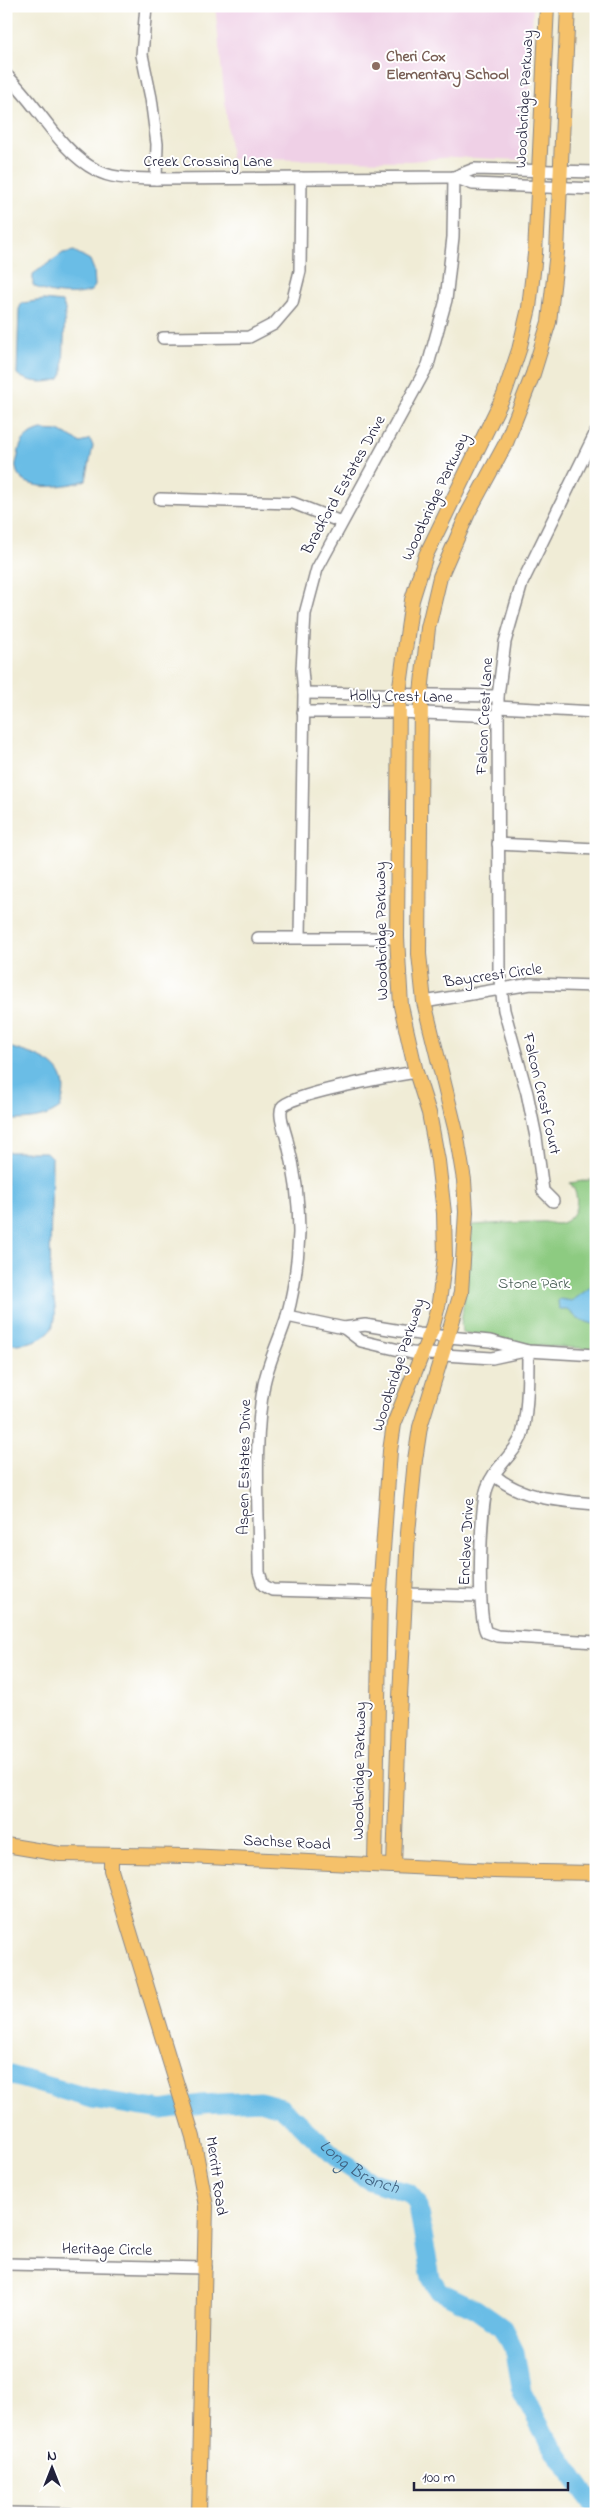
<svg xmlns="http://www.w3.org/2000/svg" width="602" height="2520" font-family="'Indie Flower',sans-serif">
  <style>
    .built { fill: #efd0e6 }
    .green { fill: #8dcb81; stroke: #58765e }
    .water { fill: #6abde6; stroke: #467090 }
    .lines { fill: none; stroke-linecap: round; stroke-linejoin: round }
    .river { stroke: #6abde6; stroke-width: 19 }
    .minor-casing { stroke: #898788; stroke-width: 14 }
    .major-casing { stroke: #898788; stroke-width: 16 }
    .minor { stroke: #fff; stroke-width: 11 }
    .major { stroke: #f5c16b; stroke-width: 14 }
    .education-dot { fill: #8d6e63; stroke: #fff; stroke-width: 2 }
    .labels { text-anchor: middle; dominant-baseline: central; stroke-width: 4; stroke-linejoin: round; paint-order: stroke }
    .education-label { font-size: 16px; font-weight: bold; fill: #785e54; stroke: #fff; text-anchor: start }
    .street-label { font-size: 16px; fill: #22223b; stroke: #fff }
    .park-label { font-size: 16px; fill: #475d54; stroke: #fff }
    .water-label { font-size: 18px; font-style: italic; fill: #3f607f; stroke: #fff }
  </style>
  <rect width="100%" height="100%" fill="#fff"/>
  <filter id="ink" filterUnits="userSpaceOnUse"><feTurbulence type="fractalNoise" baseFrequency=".02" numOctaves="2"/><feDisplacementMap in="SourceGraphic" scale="10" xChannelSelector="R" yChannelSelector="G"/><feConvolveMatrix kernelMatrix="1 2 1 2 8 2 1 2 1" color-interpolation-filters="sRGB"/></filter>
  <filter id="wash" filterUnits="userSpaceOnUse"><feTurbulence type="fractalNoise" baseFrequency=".0096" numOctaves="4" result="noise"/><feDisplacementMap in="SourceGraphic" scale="20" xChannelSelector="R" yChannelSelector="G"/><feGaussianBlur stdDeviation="1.12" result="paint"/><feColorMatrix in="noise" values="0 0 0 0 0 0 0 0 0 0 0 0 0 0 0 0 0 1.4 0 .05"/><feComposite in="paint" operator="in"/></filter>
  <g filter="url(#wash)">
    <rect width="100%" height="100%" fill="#f0ecd6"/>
    <!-- built -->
    <path class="built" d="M215 6H533L529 125 525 160 453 157 411 161 231 159Z"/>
    <!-- green -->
    <path class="green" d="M596 1179V1349L522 1345 462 1332 461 1324 472 1225C495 1224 518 1222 541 1222 546 1221 551 1224 557 1224 578 1221 582 1197 570 1183Z"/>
    <!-- water -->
    <g class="water">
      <path d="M74 251 90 260 94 270 95 286 91 291C76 297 45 295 33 285V274L63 253Z"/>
      <path d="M44 300 62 302 65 309 63 373 60 379C47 384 27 383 17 374L19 309 22 303Z"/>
      <path d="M41 430 59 431 81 443 90 439 93 446 86 480C70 486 20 495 16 468 15 465 17 460 18 456 20 440 26 435 41 430Z"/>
      <path d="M6 1046C39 1057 76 1063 60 1108 44 1120 26 1120 6 1120Z"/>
      <path d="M6 1152H46L52 1158C52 1199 49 1240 51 1280 52 1295 59 1312 53 1326 45 1342 22 1345 6 1344Z"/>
      <path d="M596 1283V1325L578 1319 567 1309H559L558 1301 560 1299 572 1301Z"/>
    </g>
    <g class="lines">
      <!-- river -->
      <path class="river" id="s1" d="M6 2074 93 2099 162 2110 201 2104 260 2101 281 2107 341 2162 370 2181 409 2193 417 2202 431 2278 439 2291 476 2309 503 2328 515 2352 522 2392 546 2437 596 2509"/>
    </g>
  </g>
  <g filter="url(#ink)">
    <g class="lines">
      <defs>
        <g id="minor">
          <path d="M146 6 142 55 151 98 157 144 156 179"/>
          <path d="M6 75C37 103 59 151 96 170 113 180 137 178 156 179L454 177 474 169 596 172"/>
          <path d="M454 177 473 184 596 189"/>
          <path d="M163 338 249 337 274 324 292 303 300 271 301 178"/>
          <path d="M160 499 293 503 341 522"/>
          <path d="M304 693 498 696"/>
          <path d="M498 707 596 712"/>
          <path d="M303 712H398L498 716"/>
          <path d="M498 844 596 849"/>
          <path d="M300 937 304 693 302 670 305 614 317 569 428 365 446 300 453 237 454 177"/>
          <path d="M258 938H397"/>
          <path d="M424 1002 531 984 596 986"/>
          <path d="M553 1201 543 1191 536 1137 527 1093 504 1010 499 973 498 696 505 642 522 583 596 432"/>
          <path d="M287 1316 344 1328 365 1325 419 1334 490 1341 528 1351 596 1355"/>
          <path d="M344 1328 361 1341 412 1353 492 1358 525 1351"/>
          <path d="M528 1351C528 1377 528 1405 523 1431 518 1453 494 1466 487 1488 480 1510 477 1613 486 1632L497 1636 596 1642"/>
          <path d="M494 1475C521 1499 561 1501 596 1504"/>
          <path d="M380 1593 272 1590 263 1585 259 1572C259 1513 253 1442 264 1384 269 1360 280 1339 287 1316 294 1290 298 1260 299 1233 299 1202 295 1170 287 1140 285 1131 278 1115 282 1107 289 1094 397 1075 416 1072"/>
          <path d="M406 1594 480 1596"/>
          <path d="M6 2264 206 2268"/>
          <path d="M6 2513 70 2514"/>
        </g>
        <g id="major">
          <path d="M6 1845 60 1854 188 1856 494 1871 596 1873"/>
          <path d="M111 1856V1870L193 2137 206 2206 199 2514"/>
          <path d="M375 1865 380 1593 390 1451 394 1424 432 1329 439 1302 445 1257 444 1213 438 1161 429 1113 416 1072 401 1006 397 938 399 693 412 600 426 555 504 395 519 350 529 308 535 254 547 6"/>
          <path d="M394 1866 399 1718 408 1533 415 1460 420 1427 461 1293 466 1212 464 1180 456 1132 424 1002 419 954 421 693 428 628 440 577 468 513 506 443 533 374 549 322 557 252 568 6"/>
        </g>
      </defs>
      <!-- minor casing -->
      <use href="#minor" class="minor-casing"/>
      <!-- major casing -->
      <use href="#major" class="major-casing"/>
      <!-- minor -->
      <use href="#minor" class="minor"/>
      <!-- major -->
      <use href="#major" class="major"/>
    </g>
  </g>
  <!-- markers -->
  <circle class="education-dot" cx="376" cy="66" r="5"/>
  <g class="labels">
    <!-- education labels -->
    <g class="education-label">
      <text x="386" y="57">Cheri Cox<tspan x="386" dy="18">Elementary School</tspan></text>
    </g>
    <!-- street labels -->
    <g class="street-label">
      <text transform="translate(525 99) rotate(-87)">Woodbridge Parkway</text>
      <text x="208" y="162">Creek Crossing Lane</text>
      <text transform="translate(344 485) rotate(-61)">Bradford Estates Drive</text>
      <text transform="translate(436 497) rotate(-65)">Woodbridge Parkway</text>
      <text transform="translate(401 697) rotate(1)">Holly Crest Lane</text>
      <text transform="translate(485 716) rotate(-87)">Falcon Crest Lane</text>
      <text transform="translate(382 931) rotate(-91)">Woodbridge Parkway</text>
      <text transform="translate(493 976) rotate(-8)">Baycrest Circle</text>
      <text transform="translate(541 1094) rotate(77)">Falcon Crest Court</text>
      <text transform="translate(399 1365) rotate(-72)">Woodbridge Parkway</text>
      <text transform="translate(245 1467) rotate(-89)">Aspen Estates Drive</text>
      <text transform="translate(467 1542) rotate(-87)">Enclave Drive</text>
      <text transform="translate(360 1771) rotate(-89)">Woodbridge Parkway</text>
      <text transform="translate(287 1843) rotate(3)">Sachse Road</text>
      <text transform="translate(216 2176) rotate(82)">Merritt Road</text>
      <text transform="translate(107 2250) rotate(1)">Heritage Circle</text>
    </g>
    <!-- park labels -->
    <g class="park-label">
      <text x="534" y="1284">Stone Park</text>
    </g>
    <!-- water labels -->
    <g class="water-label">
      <text stroke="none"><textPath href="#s1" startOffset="381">Long Branch</textPath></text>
    </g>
  </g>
  <!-- margin -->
  <rect width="602" height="2520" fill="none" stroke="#fff" stroke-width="25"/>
  <!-- north arrow -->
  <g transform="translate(52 2468)" stroke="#ffffff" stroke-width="4" paint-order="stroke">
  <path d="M0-4L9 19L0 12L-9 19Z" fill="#22223b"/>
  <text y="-8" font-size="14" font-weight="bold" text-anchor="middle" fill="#22223b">N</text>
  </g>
  <!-- scale -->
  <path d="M414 2482v8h154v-8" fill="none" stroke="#22223b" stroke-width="2.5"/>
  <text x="422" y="2482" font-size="15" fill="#22223b" stroke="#ffffff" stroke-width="4" paint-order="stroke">100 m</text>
</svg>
